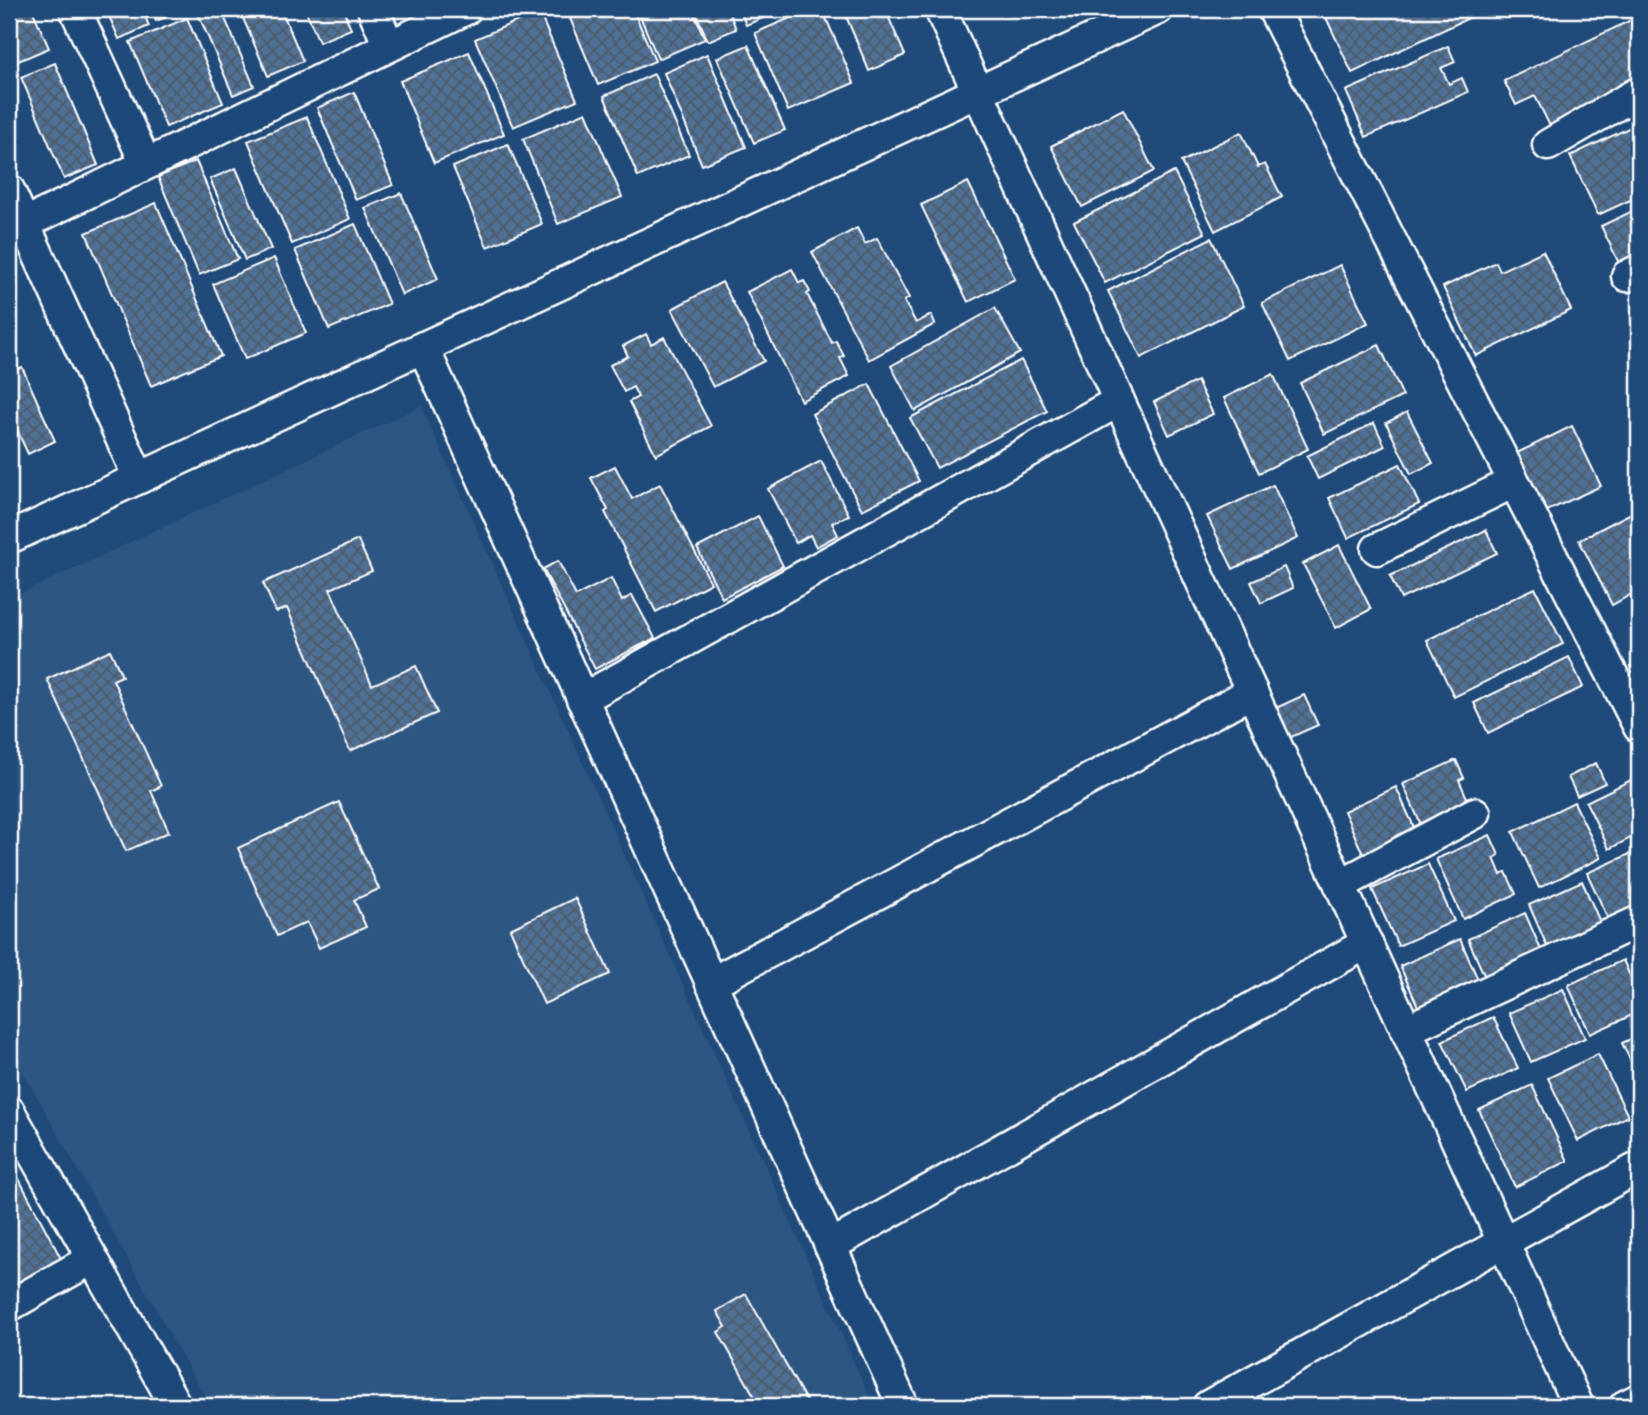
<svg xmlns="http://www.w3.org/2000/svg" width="1648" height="1415" font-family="'Balsamiq Sans',sans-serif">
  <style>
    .built { fill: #2e5683 }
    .building { fill: url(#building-cross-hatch); stroke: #fff; stroke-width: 2 }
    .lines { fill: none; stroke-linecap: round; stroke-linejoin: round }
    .minor-casing { stroke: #fff; stroke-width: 35 }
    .minor { stroke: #1f4a7a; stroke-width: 30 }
  </style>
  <defs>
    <pattern id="building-cross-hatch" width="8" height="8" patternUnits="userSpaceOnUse" patternTransform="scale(1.75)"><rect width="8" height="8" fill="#507197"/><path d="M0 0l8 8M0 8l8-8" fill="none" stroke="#4e5b6a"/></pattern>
  </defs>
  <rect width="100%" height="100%" fill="#1f4a7a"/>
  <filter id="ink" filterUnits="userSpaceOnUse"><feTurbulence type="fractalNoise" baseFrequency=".0143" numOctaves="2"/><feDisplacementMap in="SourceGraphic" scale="14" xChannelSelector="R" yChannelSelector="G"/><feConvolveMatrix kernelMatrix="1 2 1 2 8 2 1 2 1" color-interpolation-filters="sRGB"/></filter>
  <g filter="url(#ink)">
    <!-- built -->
    <path class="built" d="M421 406 874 1406H210L9 1047V599Z"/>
    <!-- building -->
    <g class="building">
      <path d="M9 9H32L49 48 9 65Z"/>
      <path d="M106 9H142L149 26 119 39Z"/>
      <path d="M151 9H178L180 12 156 21Z"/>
      <path d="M216 9H221L254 86 233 95 199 16Z"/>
      <path d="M239 9H281L303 61 268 76Z"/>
      <path d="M305 9H343L351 29 319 42Z"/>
      <path d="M566 9H633L655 61 598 85Z"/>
      <path d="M637 9H692L705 39 658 59Z"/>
      <path d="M694 9H728L736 29 708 41Z"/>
      <path d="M739 9H784L746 25Z"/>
      <path d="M811 9H822L854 83 788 111 755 33Z"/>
      <path d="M843 9H885L905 55 869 71Z"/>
      <path d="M1322 9H1472L1475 15 1352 73Z"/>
      <path d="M539 12 577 100 513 127 475 39Z"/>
      <path d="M187 18 223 103 166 127 130 42Z"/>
      <path d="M1631 20 1639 37V103L1558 142 1535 96 1516 105 1504 81Z"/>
      <path d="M748 45 785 130 754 143 717 58Z"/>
      <path d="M1448 46 1455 62 1441 68 1449 84 1462 78 1468 92 1366 137 1346 91Z"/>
      <path d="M469 52 504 134 434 163 400 81Z"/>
      <path d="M707 54 746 147 702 165 664 73Z"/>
      <path d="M55 63 98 165 64 179 21 77Z"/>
      <path d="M654 74 689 155 638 177 604 96Z"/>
      <path d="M354 92 393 185 356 200 317 108Z"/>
      <path d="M1123 109 1154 171 1082 207 1051 146Z"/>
      <path d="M586 112 622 197 558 224 523 139Z"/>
      <path d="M307 117 350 219 292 244 248 141Z"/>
      <path d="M1639 123V196L1598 215 1570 156Z"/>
      <path d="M1241 132 1258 167 1265 164 1282 197 1215 231 1181 162Z"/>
      <path d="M508 144 542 224 487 247 453 167Z"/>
      <path d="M196 161 238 259 199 275 158 177Z"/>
      <path d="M236 168 271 249 245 260 210 179Z"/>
      <path d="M1174 172 1205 233 1105 283 1074 222Z"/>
      <path d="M968 182 1015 279 968 302 921 205Z"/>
      <path d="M401 193 438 279 402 295 365 208Z"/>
      <path d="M156 203 221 356 151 386 86 233Z"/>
      <path d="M1639 208V284L1631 288 1601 226Z"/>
      <path d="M355 224 389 304 329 329 295 250Z"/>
      <path d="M857 228 865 244 877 238 909 298 904 301 916 323 931 315 935 324 869 360 812 252Z"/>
      <path d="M1211 238 1244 306 1141 358 1108 291Z"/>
      <path d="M1543 251 1571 310 1476 356 1443 287 1496 262 1500 271Z"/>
      <path d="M274 258 306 333 245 359 213 284Z"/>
      <path d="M1340 265 1368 323 1290 361 1262 303Z"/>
      <path d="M792 269 799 283 804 281 810 292 807 294 832 343 836 341 844 356 840 358 849 376 801 401 747 292Z"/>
      <path d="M722 282 764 361 713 387 672 309Z"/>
      <path d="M995 308 1020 353 915 411 891 366Z"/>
      <path d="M646 334 651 344 664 337 711 426 656 455 629 402 638 397 633 387 624 392 610 365 628 356 623 346Z"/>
      <path d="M1379 345 1403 396 1324 434 1300 383Z"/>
      <path d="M1021 360 1047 411 937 468 910 418Z"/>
      <path d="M22 367 55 441 28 454 9 413V373Z"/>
      <path d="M1273 374 1308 449 1259 473 1224 398Z"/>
      <path d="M1197 381 1213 414 1169 435 1154 402Z"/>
      <path d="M869 384 919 481 862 510 812 414Z"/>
      <path d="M1407 412 1433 463 1411 474 1386 423Z"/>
      <path d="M1374 423 1385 446 1318 479 1307 456Z"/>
      <path d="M1572 426 1601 486 1545 512 1517 453Z"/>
      <path d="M821 461 849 515 832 523 838 535 816 547 810 535 796 543 768 489Z"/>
      <path d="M1400 464 1419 504 1348 538 1329 498Z"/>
      <path d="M615 466 632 499 660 484 711 583 656 612 605 512 608 510 591 478Z"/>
      <path d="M1273 485 1298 538 1233 569 1207 516Z"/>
      <path d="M1639 509V590L1612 605 1579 540Z"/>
      <path d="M758 516 783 566 722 598 697 548Z"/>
      <path d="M1486 530 1497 553 1401 599 1390 576Z"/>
      <path d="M358 540 372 571 330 589 372 685 416 666 437 713 350 751 287 608 276 612 263 583Z"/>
      <path d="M1339 545 1371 609 1336 628 1303 564Z"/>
      <path d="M558 561 576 596 611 578 622 601 632 595 655 638 595 669 543 569Z"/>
      <path d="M1284 567 1293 588 1261 603 1251 582Z"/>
      <path d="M1535 588 1563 644 1454 697 1427 640Z"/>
      <path d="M110 650 122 676 113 680 161 786 151 791 169 832 126 851 47 679Z"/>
      <path d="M1569 657 1583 687 1488 733 1474 703Z"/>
      <path d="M1639 661V685L1630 666Z"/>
      <path d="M1304 695 1318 725 1289 738 1276 708Z"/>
      <path d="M1456 760 1464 778 1459 780 1467 798 1471 796 1481 819 1429 843 1403 784Z"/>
      <path d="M1596 763 1605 783 1577 796 1568 777Z"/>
      <path d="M1633 779 1639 793V834L1609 849 1586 802Z"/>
      <path d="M1396 787 1422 845 1369 868 1344 811Z"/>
      <path d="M339 802 379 889 354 900 366 927 319 948 307 922 277 936 238 848Z"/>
      <path d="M1574 802 1601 858 1539 888 1513 832Z"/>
      <path d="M1490 835 1499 855 1494 858 1501 875 1506 872 1516 894 1463 919 1436 859Z"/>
      <path d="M1632 853 1639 869V910L1610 923 1587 873Z"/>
      <path d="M1428 864 1454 921 1398 946 1372 889Z"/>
      <path d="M1582 881 1603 929 1550 953 1529 905Z"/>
      <path d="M575 898 610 974 544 1004 510 929Z"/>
      <path d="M1525 913 1545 959 1488 984 1468 939Z"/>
      <path d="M1460 939 1484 993 1424 1020 1400 966Z"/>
      <path d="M1623 960 1639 996V1012L1590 1034 1568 985Z"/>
      <path d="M1563 989 1585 1038 1531 1062 1509 1013Z"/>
      <path d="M1493 1017 1518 1068 1467 1092 1442 1041Z"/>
      <path d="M1639 1035V1078L1622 1043Z"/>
      <path d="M1598 1054 1628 1116 1578 1141 1548 1078Z"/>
      <path d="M1532 1085 1568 1161 1515 1187 1479 1110Z"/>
      <path d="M9 1160 64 1264 9 1294Z"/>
      <path d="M746 1294 809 1406H760L718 1332 726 1327 717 1311Z"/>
    </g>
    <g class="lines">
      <defs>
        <g id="minor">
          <path d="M75 9 146 164"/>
          <path d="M373 9 389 46"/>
          <path d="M940 9 1578 1406"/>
          <path d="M1273 9 1639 727"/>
          <path d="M1548 145 1639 92"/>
          <path d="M9 190 139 478"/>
          <path d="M9 231 466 9"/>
          <path d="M1627 276 1639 270"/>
          <path d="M423 347 903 1406"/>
          <path d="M9 538 1158 9"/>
          <path d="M1377 549 1514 482"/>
          <path d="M582 699 1119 401"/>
          <path d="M1340 885 1475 813"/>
          <path d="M711 983 1252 692"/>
          <path d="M1406 1030 1639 921"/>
          <path d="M9 1111 176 1406"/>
          <path d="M830 1246 1367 943"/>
          <path d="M9 1306 92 1259"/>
          <path d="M1208 1406 1639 1167"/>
          <path d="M1625 1406 1639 1399"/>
        </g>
      </defs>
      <!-- minor casing -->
      <use href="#minor" class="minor-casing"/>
      <!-- minor -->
      <use href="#minor" class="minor"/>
    </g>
  </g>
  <!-- margin -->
  <rect width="1648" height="1415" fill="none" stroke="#1f4a7a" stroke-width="35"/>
  <rect x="18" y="18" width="1613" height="1380" fill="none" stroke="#fff" stroke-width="2.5" filter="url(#ink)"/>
</svg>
